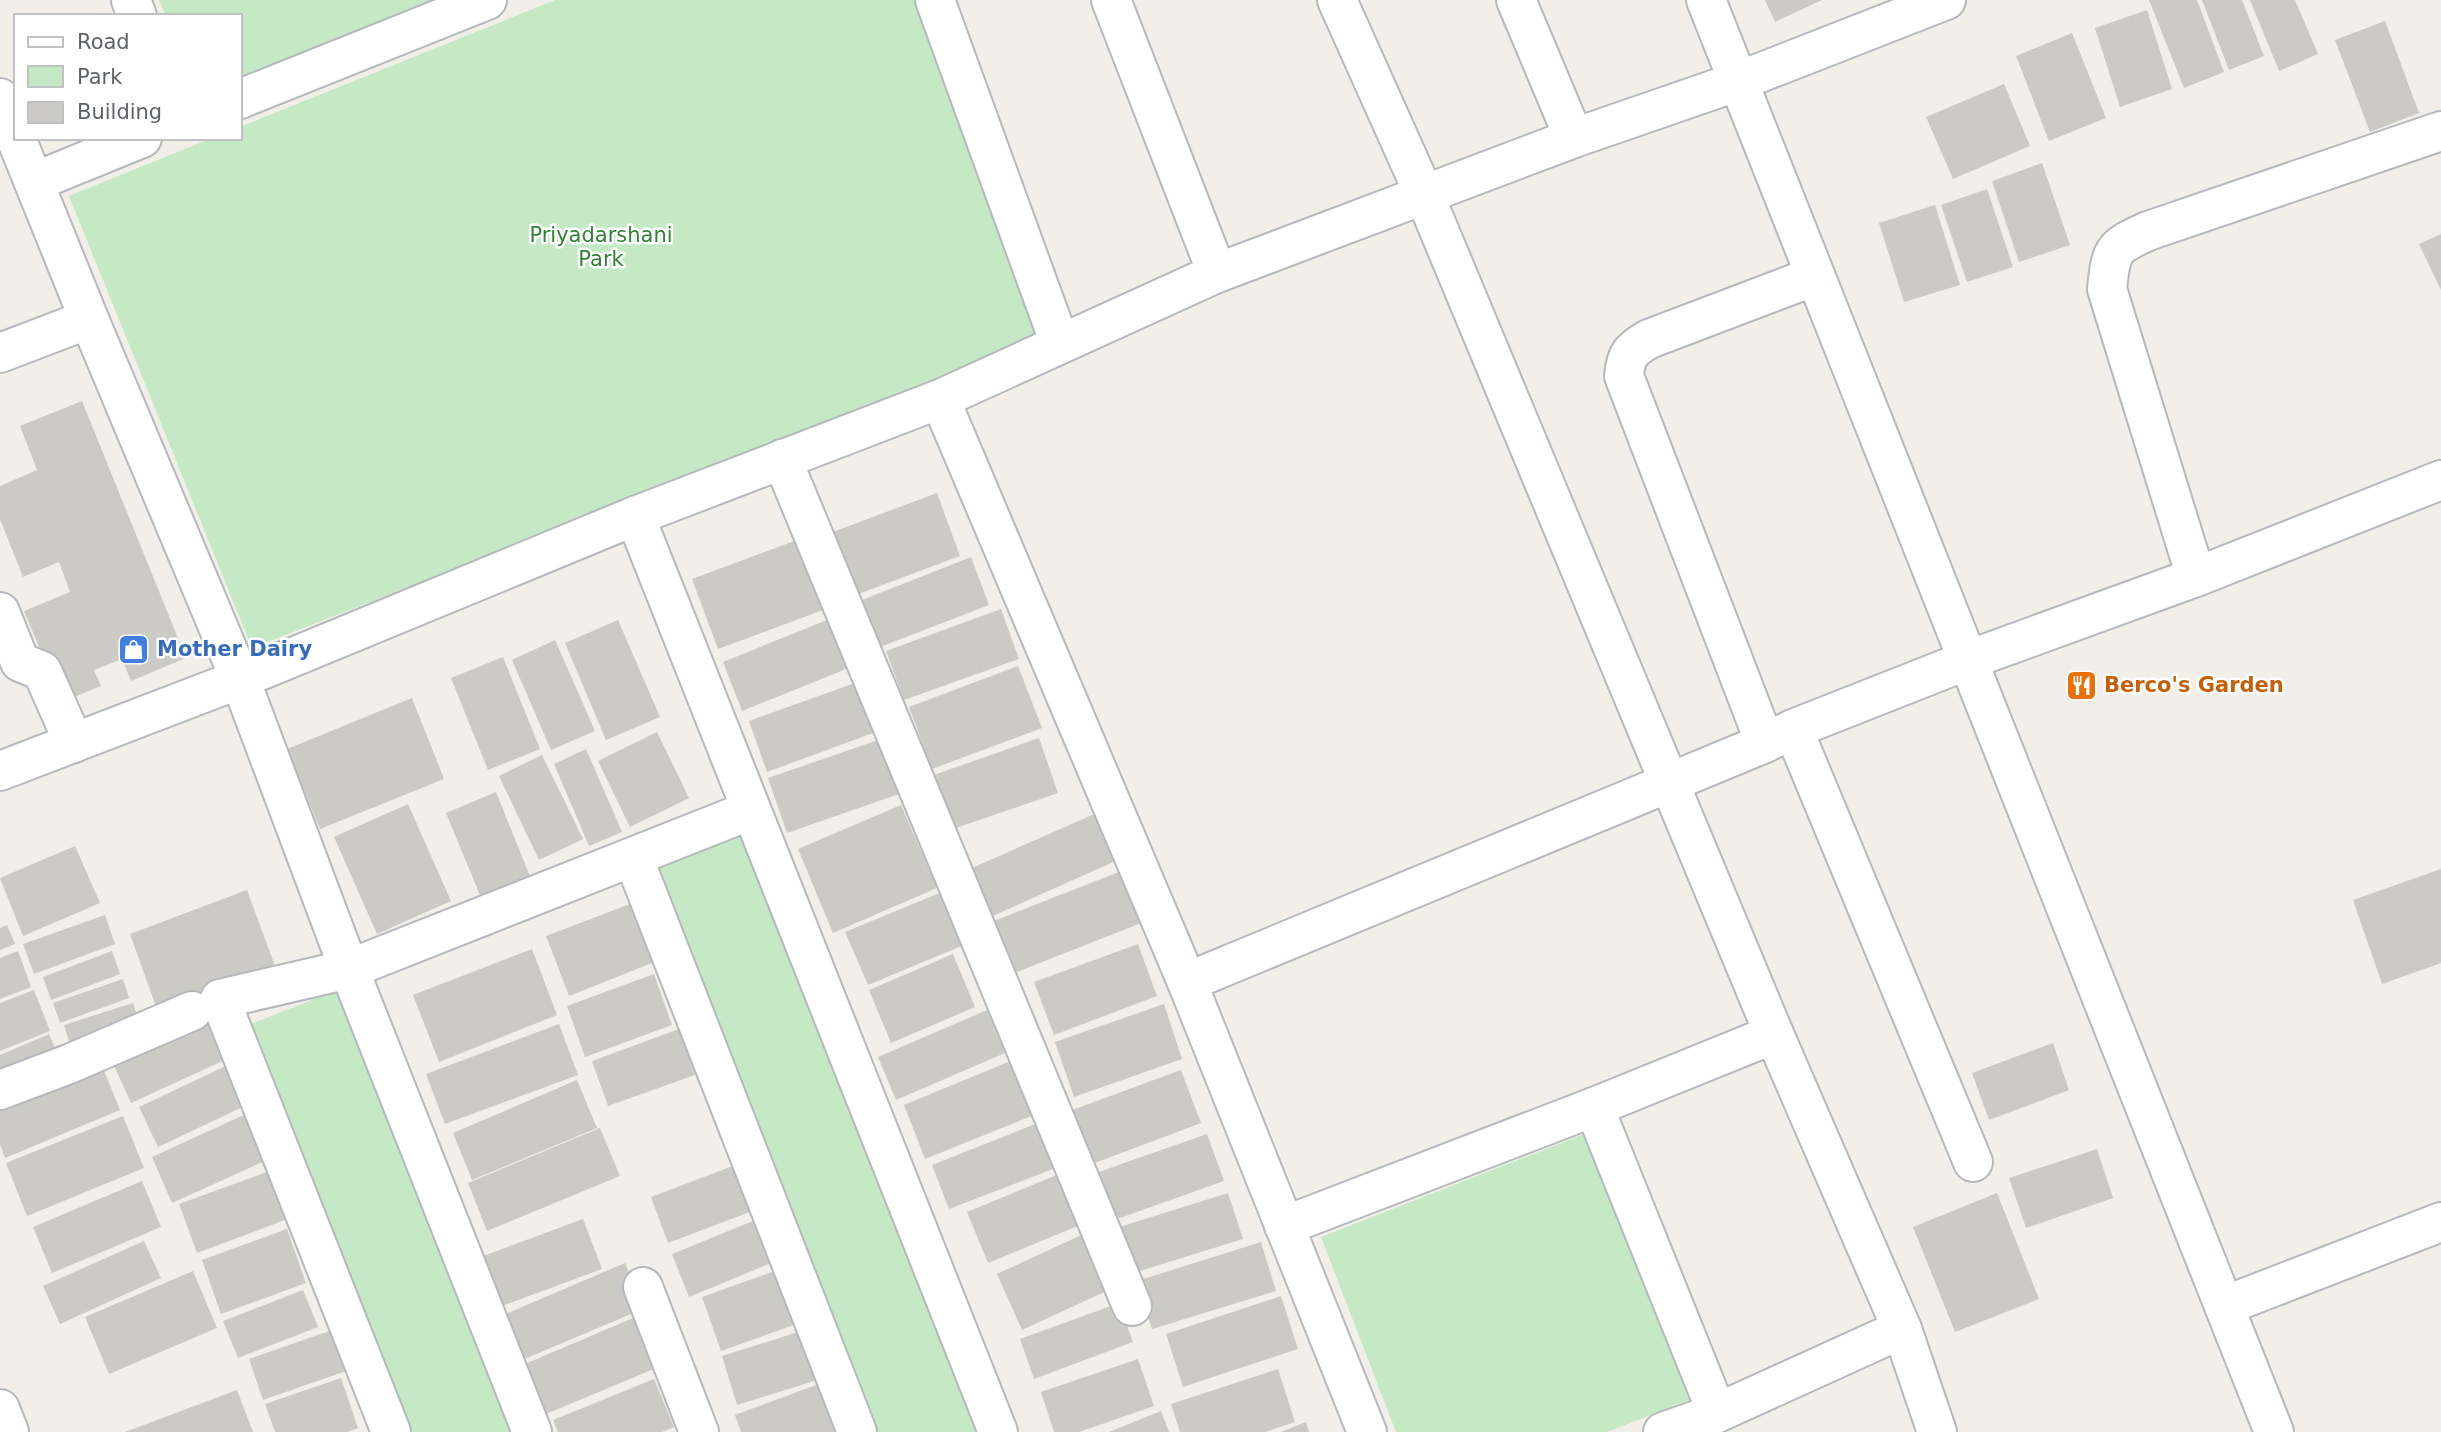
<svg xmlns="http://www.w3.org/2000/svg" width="2441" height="1432" font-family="'DejaVu Sans',sans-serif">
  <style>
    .green { fill: #c5e8c5 }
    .building { fill: #cccac5 }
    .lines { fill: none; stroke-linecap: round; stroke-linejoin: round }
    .minor-casing { stroke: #b5b8bc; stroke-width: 42 }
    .minor { stroke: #fff; stroke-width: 38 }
    .labels { text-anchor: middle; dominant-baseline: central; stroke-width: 5; stroke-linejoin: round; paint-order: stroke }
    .park-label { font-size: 21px; fill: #348238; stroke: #fff }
    .shop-label { font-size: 21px; font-weight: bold; fill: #366cbe; stroke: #fff; text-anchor: start }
    .food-label { font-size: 21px; font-weight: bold; fill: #c56008; stroke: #fff; text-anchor: start }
  </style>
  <rect width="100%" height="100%" fill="#f1efe8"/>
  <!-- green -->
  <g class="green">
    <path d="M159 0H432L435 10 240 88V16H166Z"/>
    <path d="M555 0H925L1040 337 663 488 252 648 69 196 212 138H240V127Z"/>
    <path d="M743 828 980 1432H874L651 865Z"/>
    <path d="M337 990 513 1432H408L246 1026Z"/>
    <path d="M1587 1133 1689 1400 1607 1432H1396L1321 1237Z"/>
  </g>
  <!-- building -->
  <g class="building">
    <path d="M1765 0H1822L1775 22Z"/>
    <path d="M2149 0H2197L2224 72 2184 88Z"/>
    <path d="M2202 0H2242L2264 56 2229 70Z"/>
    <path d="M2250 0H2295L2318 54 2279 71Z"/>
    <path d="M2147 10 2172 89 2120 107 2095 28Z"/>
    <path d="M2385 21 2419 113 2370 132 2335 40Z"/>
    <path d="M2072 33 2106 118 2049 141 2016 56Z"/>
    <path d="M2004 84 2030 146 1953 179 1926 117Z"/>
    <path d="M2042 163 2070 245 2019 262 1992 181Z"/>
    <path d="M1987 189 2013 267 1967 282 1941 205Z"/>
    <path d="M1935 205 1960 285 1904 302 1879 223Z"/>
    <path d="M2441 234V290L2419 244Z"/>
    <path d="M82 401 186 658 131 681 122 659 94 670 101 686 62 702 24 611 70 592 59 562 23 577 0 519V486L37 470 20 426Z"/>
    <path d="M937 493 960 556 853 596 830 533Z"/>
    <path d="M797 540 823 610 718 649 692 579Z"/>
    <path d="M971 557 989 605 880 647 862 600Z"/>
    <path d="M1001 609 1019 659 904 700 886 651Z"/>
    <path d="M832 618 851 667 742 711 723 662Z"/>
    <path d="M618 620 660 717 606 740 565 643Z"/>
    <path d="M555 640 595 731 551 750 512 660Z"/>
    <path d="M503 657 540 749 488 770 451 678Z"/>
    <path d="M1018 666 1042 728 932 769 909 707Z"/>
    <path d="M855 683 873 733 767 772 749 721Z"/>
    <path d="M412 698 444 779 320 829 287 749Z"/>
    <path d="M657 732 689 798 630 827 598 761Z"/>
    <path d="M1039 738 1058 793 950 830 931 776Z"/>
    <path d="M881 739 899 794 787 833 768 778Z"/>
    <path d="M586 749 622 832 589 846 554 764Z"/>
    <path d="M542 755 583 839 539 860 499 776Z"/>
    <path d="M496 792 531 879 482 900 446 813Z"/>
    <path d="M408 804 451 901 377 934 334 837Z"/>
    <path d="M901 805 937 888 833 933 798 849Z"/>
    <path d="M1099 812 1120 859 986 919 965 871Z"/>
    <path d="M75 846 100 903 23 936 0 878Z"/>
    <path d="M1129 868 1149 920 1014 973 994 921Z"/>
    <path d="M2441 869V963L2382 984 2353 900Z"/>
    <path d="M247 890 278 974 160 1018 130 934Z"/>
    <path d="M942 892 964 945 868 985 845 932Z"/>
    <path d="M630 904 652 963 569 996 546 936Z"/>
    <path d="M105 915 115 944 34 974 23 944Z"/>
    <path d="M7 925 15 944 0 950V928Z"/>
    <path d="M1138 944 1157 996 1054 1035 1034 982Z"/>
    <path d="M532 949 557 1015 439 1062 413 995Z"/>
    <path d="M18 951 31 987 0 999V958Z"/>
    <path d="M112 951 120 974 51 1000 43 977Z"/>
    <path d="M953 954 975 1007 891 1043 869 990Z"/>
    <path d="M654 974 672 1025 585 1057 567 1006Z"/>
    <path d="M123 979 129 998 60 1023 53 1003Z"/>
    <path d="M34 990 50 1031 0 1051V1003Z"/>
    <path d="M133 1003 142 1030 72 1051 64 1025Z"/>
    <path d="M1164 1004 1182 1059 1074 1097 1055 1042Z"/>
    <path d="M203 1007 227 1059 131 1103 108 1052Z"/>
    <path d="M987 1010 1005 1053 896 1100 878 1057Z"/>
    <path d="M559 1024 578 1075 445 1124 426 1074Z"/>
    <path d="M679 1029 695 1075 608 1106 592 1061Z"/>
    <path d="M49 1034 61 1062 0 1088V1055Z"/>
    <path d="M2053 1043 2069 1090 1989 1120 1972 1073Z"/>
    <path d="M99 1058 120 1110 5 1158 0 1144V1100Z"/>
    <path d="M1013 1060 1034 1115 925 1159 904 1105Z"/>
    <path d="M230 1064 249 1104 158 1147 139 1107Z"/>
    <path d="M1181 1070 1201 1123 1084 1167 1064 1113Z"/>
    <path d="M577 1080 597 1128 472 1180 453 1133Z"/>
    <path d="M246 1114 267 1160 172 1203 152 1157Z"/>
    <path d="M123 1116 144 1168 27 1216 6 1163Z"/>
    <path d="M1043 1121 1061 1166 949 1209 932 1165Z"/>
    <path d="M600 1128 620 1176 487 1231 468 1183Z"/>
    <path d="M1207 1134 1224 1181 1106 1223 1090 1175Z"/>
    <path d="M2097 1149 2113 1198 2026 1228 2009 1178Z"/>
    <path d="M738 1164 755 1210 668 1243 651 1197Z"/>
    <path d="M267 1172 285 1220 197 1253 179 1204Z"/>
    <path d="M1064 1172 1085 1223 988 1263 967 1212Z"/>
    <path d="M142 1181 161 1227 52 1273 33 1227Z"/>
    <path d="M1228 1193 1243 1239 1127 1275 1113 1229Z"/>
    <path d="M1997 1193 2039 1299 1955 1332 1913 1227Z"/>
    <path d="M765 1216 781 1259 689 1297 672 1254Z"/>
    <path d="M583 1219 602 1269 494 1309 475 1259Z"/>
    <path d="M287 1229 306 1283 221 1314 202 1260Z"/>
    <path d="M1090 1231 1115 1287 1022 1330 997 1274Z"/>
    <path d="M144 1241 161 1278 60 1324 43 1286Z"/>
    <path d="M1261 1242 1276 1291 1152 1329 1137 1281Z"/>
    <path d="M625 1263 643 1309 515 1363 496 1318Z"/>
    <path d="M786 1267 805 1321 721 1351 702 1297Z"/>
    <path d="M193 1271 217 1328 109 1374 85 1317Z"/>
    <path d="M303 1290 318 1327 238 1358 223 1321Z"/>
    <path d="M1281 1296 1298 1349 1183 1387 1166 1334Z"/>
    <path d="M1119 1303 1133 1342 1034 1379 1020 1339Z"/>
    <path d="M640 1315 661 1366 546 1414 525 1364Z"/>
    <path d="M811 1328 827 1377 737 1405 722 1356Z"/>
    <path d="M335 1329 349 1370 263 1400 249 1359Z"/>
    <path d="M1138 1359 1154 1406 1079 1432H1054L1041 1392Z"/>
    <path d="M1278 1369 1295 1422 1265 1432H1180L1171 1404Z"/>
    <path d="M341 1378 358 1428 347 1432H275L265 1404Z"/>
    <path d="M654 1379 674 1427 662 1432H558L553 1420Z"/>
    <path d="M827 1381 844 1429 835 1432H741L735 1415Z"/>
    <path d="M237 1390 253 1432H125Z"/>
    <path d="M1161 1411 1169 1432H1109Z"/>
    <path d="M1306 1422 1309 1432H1281Z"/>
  </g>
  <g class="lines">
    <defs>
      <g id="minor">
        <path d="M131 0 137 16"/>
        <path d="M935 0 1060 344"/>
        <path d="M1111 0 1217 273"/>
        <path d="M1337 0 1424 194 1774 1034 1902 1329 1937 1432"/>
        <path d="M1516 0 1574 138"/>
        <path d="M1706 0 2274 1432"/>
        <path d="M0 98 16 137"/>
        <path d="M240 99 487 0"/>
        <path d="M16 138 89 319 240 679 349 969 532 1432"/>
        <path d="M34 182 142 138"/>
        <path d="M0 353 89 319"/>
        <path d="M940 399 1187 982 1367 1432"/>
        <path d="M782 459 1132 1306"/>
        <path d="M635 516 998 1432"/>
        <path d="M2196 577 2107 289C2111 250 2112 247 2148 231L2441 131"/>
        <path d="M0 612 20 662 42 671 74 743"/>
        <path d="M1793 729 1973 1162"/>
        <path d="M1765 743 1624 376C1626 355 1630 350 1649 339L1815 276"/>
        <path d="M0 771 240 679 635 516 940 399 1217 273 1574 138 1739 81 1946 0"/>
        <path d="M633 857 857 1432"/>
        <path d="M1187 982 1765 743 1793 729 1968 660 2196 577 2441 480"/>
        <path d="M0 1090 69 1064 192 1011"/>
        <path d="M1594 1107 1717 1413"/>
        <path d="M1284 1226 1594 1107 1774 1034"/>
        <path d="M643 1287 699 1432"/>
        <path d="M2224 1306 2441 1222"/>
        <path d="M0 1409 9 1432"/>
        <path d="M391 1432 220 999 349 969 751 810"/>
        <path d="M1663 1432 1717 1413 1902 1329"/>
      </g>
    </defs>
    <!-- minor casing -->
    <use href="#minor" class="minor-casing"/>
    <!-- minor -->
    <use href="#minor" class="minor"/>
  </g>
  <!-- icons -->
  <defs>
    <symbol id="shop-square" viewBox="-11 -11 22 22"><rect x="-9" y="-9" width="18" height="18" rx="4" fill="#3f7fe0" stroke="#fff"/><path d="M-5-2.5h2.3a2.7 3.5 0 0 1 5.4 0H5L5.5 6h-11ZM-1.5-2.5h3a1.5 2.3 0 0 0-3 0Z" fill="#fff"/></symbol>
    <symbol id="restaurant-square" viewBox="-11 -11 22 22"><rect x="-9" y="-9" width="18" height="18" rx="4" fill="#e8710a" stroke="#fff"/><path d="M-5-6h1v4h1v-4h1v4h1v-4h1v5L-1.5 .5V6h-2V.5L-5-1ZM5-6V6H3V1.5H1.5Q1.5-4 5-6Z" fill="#fff"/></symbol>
  </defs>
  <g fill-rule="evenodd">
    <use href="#shop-square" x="116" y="632" width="35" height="35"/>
    <use href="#restaurant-square" x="2064" y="668" width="35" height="35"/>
  </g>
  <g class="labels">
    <!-- park labels -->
    <g class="park-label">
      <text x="601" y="235">Priyadarshani<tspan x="601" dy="24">Park</tspan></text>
    </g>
    <!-- shop labels -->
    <g class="shop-label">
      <text x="157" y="649">Mother Dairy</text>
    </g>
    <!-- food labels -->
    <g class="food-label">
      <text x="2104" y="685">Berco's Garden</text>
    </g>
  </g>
  <!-- legend -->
  <rect x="14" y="14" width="228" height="126" fill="#ffffff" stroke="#bfc1c3" stroke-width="2"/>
  <rect x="28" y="37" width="35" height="10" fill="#ffffff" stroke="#bfc1c3" stroke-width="2"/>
  <text x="77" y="49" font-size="21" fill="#5f6368">Road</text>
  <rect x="28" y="66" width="35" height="21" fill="#c5e8c5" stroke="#bfc1c3" stroke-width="2"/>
  <text x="77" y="84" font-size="21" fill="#5f6368">Park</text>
  <rect x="28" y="102" width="35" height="21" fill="#cccac5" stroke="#bfc1c3" stroke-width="2"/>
  <text x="77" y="119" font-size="21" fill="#5f6368">Building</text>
</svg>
